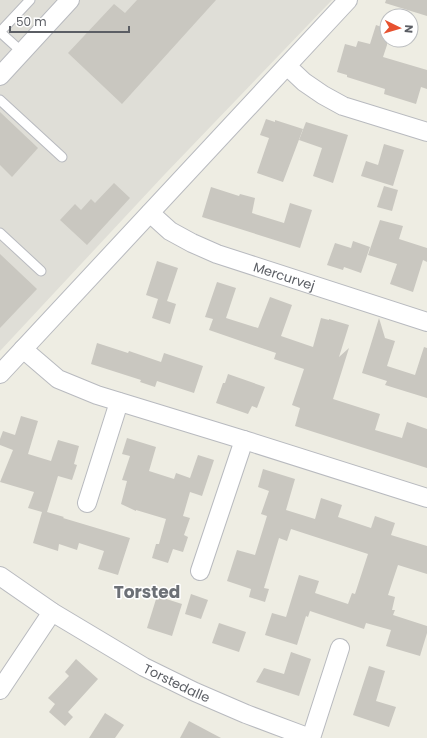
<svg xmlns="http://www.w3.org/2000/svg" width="427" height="738" font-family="Poppins,sans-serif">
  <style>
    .industrial { fill: #dfded7 }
    .building { fill: #c9c7c0 }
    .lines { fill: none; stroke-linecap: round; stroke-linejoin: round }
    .service-casing { stroke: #b8babf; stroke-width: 11 }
    .minor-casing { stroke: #b8babf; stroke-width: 20 }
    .service { stroke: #fff; stroke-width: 9 }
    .minor { stroke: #fff; stroke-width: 18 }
    .labels { text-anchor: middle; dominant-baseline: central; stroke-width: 3; stroke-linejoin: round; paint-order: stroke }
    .street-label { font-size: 13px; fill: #5b5e64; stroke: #fff }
    .district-label { font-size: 17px; font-weight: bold; fill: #6c7076; stroke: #fff }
  </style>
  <rect width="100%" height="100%" fill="#eeede3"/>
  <!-- industrial -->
  <path class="industrial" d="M0 0H332L165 174 0 351Z"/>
  <!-- building -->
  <g class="building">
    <path d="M137 0H216L122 104 68 53 114 4 125 13Z"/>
    <path d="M386 0H427V16L385 3Z"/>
    <path d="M376 25 387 29V45L383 57 427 70V89L421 87 416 104 384 94 385 89 347 77V75L337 72 345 44 356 47 358 41 370 44Z"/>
    <path d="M0 112 38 148 12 177 0 165Z"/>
    <path d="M266 119 275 122V120L303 129 283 182 257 173 269 138 260 135Z"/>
    <path d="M306 122 348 135 333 183 313 176 322 148 299 140Z"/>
    <path d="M384 144 404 150 393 186 361 176 366 161 378 165Z"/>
    <path d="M114 183 130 198 87 245 60 220 75 204 81 210 91 199 95 203Z"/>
    <path d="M384 186 398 190 392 211 377 207Z"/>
    <path d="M211 187 239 196 240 194 255 198 252 213 284 223 290 203 312 210 300 248 202 217Z"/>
    <path d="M380 220 403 226 399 239 427 248V262L423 260 413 292 390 284 397 264 368 255Z"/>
    <path d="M353 241 370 247 361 273 344 267 343 270 327 265 335 243 351 248Z"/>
    <path d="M0 254 37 289 0 328Z"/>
    <path d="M157 261 178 268 167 301 176 304 170 324 152 318 158 299 146 295Z"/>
    <path d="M217 282 236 288 226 318 258 328 270 297 292 305 281 336 313 347 321 318 329 320V319L349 325 339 357 349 348 333 399 380 414 375 430 402 438 407 422 427 429V468L295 426 300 408 292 405 304 369 274 359 276 353 209 330 213 319 205 317Z"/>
    <path d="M379 318 385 338 395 341 387 366 415 375 424 347 427 348V398L385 385 387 381 362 373Z"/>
    <path d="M97 343 128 353 129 351 161 362 164 353 203 366 194 393 157 381 155 387 140 382 141 380 91 364Z"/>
    <path d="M228 374 265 387 257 408 252 406 248 414 216 403 223 383H225Z"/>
    <path d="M21 416 38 421 28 454 51 461 58 440 79 446 74 464 77 465 72 480 58 476 47 512 64 517 63 518 130 538 118 575 98 569 104 551 79 543 77 550 59 544 58 551 33 543 42 512 28 508 34 492 0 482 13 450 0 445V439L3 431 15 435Z"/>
    <path d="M127 438 156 447 149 471 174 479 176 473 190 478 198 455 214 460 202 496 190 492 183 516 190 518 184 535 188 537 183 552 173 549 168 563 152 558 156 544H159L166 519 136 510V511L121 504 127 481 122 480 130 456 122 454Z"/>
    <path d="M263 469 295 479 286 510 315 519 321 498 342 505 338 517 371 528 375 516 395 523 391 535 427 546V574L398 565 388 595 395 597 392 610H395L393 615 427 626V633L420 656 386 646 391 630 366 623 364 629 310 611 308 617 306 616 297 645 265 635 272 613 286 617 299 575 319 581 315 593 348 604 352 593 355 594 368 554 291 529 287 541 279 538 264 588 269 589 265 602 249 597 251 589 227 581 237 550 255 555 267 516 261 514 269 491 258 487Z"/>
    <path d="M191 594 208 600 201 619 185 614Z"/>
    <path d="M157 596 182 604 172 636 147 628Z"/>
    <path d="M219 623 246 632 239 652 212 643Z"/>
    <path d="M291 652 311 659 299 696 256 682 264 668 284 674Z"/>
    <path d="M76 659 98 679 68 712 73 717 65 726 49 712 55 704 48 698 69 676 65 672Z"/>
    <path d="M369 666 385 671 376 701 396 707 389 727 353 715Z"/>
    <path d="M105 713 124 725 115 738H89Z"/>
    <path d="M189 721 221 738H180Z"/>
  </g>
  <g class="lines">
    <defs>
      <g id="service">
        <path d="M22 52 0 32 30 0"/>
        <path d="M0 100 62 157"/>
        <path d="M0 233 41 271"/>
      </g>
      <g id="minor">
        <path d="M287 66 304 82 323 95 343 106 427 132"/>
        <path d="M0 76 70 0"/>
        <path id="s1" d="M150 213 170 231 192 243 217 254 427 322"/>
        <path d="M23 349 58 379 97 395 244 440 427 498"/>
        <path d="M0 374 348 0"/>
        <path d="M87 503 119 402"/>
        <path d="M200 571 244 440"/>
        <path id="s2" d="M0 576 52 612 144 667 195 692 246 714 310 738"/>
        <path d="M0 690 52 612"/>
        <path d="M311 738 340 648"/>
      </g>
    </defs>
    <!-- service casing -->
    <use href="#service" class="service-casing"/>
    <!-- minor casing -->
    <use href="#minor" class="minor-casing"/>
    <!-- service -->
    <use href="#service" class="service"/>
    <!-- minor -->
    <use href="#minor" class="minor"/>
  </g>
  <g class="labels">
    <!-- street labels -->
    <g class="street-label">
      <text stroke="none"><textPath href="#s1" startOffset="150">Mercurvej</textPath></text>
      <text stroke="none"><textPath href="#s2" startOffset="207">Torstedalle</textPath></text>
    </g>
    <!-- district labels -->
    <g class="district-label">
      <text x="147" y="592">Torsted</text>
    </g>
  </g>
  <!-- north arrow -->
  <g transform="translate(399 28) rotate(95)"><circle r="19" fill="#ffffff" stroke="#bdbfc1"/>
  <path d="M0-3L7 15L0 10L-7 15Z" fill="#e7512f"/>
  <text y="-6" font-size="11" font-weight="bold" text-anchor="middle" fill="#5b5e64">N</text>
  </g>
  <!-- scale -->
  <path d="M10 26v6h119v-6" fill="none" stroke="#5b5e64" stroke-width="2"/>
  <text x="16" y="26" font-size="12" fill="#5b5e64" stroke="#ffffff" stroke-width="3" paint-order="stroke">50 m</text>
</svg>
